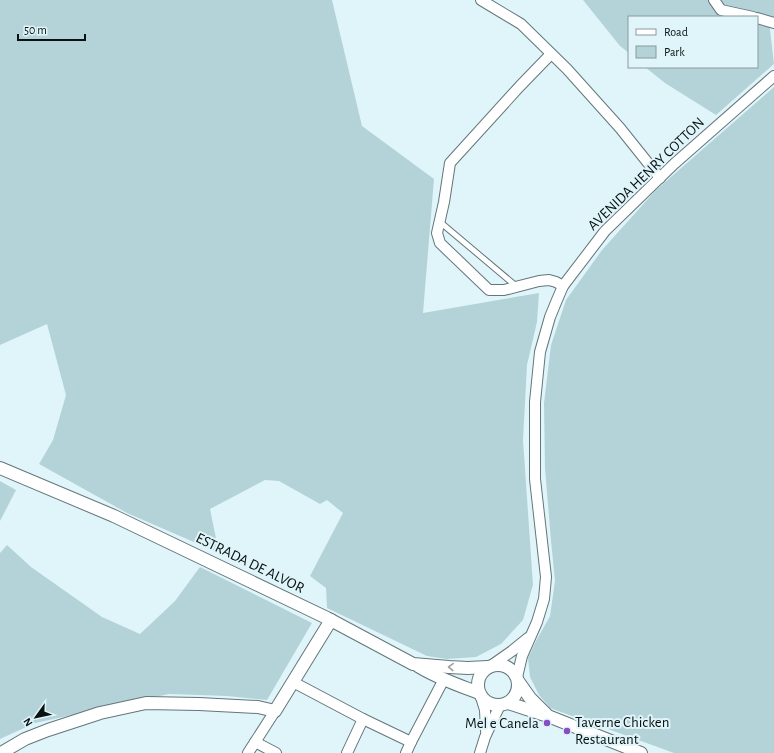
<svg xmlns="http://www.w3.org/2000/svg" width="774" height="753" font-family="'Alegreya Sans',sans-serif">
  <style>
    .green { fill: #b4d3d9 }
    .lines { fill: none; stroke-linecap: round; stroke-linejoin: round }
    .service-casing { stroke: #63767a; stroke-width: 7 }
    .minor-casing { stroke: #63767a; stroke-width: 12 }
    .tertiary-casing { stroke: #63767a; stroke-width: 14 }
    .service { stroke: #fff; stroke-width: 5 }
    .minor { stroke: #fff; stroke-width: 10 }
    .tertiary { stroke: #fff; stroke-width: 12 }
    .oneway { stroke: #9da0a0 }
    .poi-dot { fill: #864dc4; stroke: #e0f5f9; stroke-width: 1.5 }
    .labels { text-anchor: middle; dominant-baseline: central; stroke-width: 4; stroke-linejoin: round; paint-order: stroke }
    .street-label { font-size: 15px; fill: #091112; stroke: #e0f5f9 }
    .poi-label { font-size: 15px; fill: #091112; stroke: #e0f5f9; text-anchor: start }
  </style>
  <rect width="100%" height="100%" fill="#e0f5f9"/>
  <!-- green -->
  <g class="green">
    <path d="M0 0H332L362 126 434 179 423 313 539 293 537 322 527 365 523 440 533 585 523 620 501 644 476 657 447 659 427 656 327 608 326 588 310 576 343 513 327 500 320 504 279 481 265 480 210 509 219 553 127 513 39 464 53 440 66 395 47 324 0 345Z"/>
    <path d="M583 0H774V21H769L774 64 716 115 665 83 645 67H757V17H629V53L620 46Z"/>
    <path d="M774 87V753H674L550 708 539 695 530 677 528 658 536 641 550 616 555 581 551 541 545 468 544 403 551 345 566 300 602 250 656 190Z"/>
    <path d="M0 481 16 490 0 521Z"/>
    <path d="M7 545 31 567 102 617 140 634 175 601 200 567 312 623 267 700 227 696 169 694 35 723 0 739V553Z"/>
  </g>
  <g class="lines">
    <defs>
      <path id="service" d="M440 222 516 286"/>
      <g id="minor">
        <path d="M481 0 521 24 567 69 620 128 660 178"/>
        <path d="M714 0 721 10 753 17"/>
        <path d="M757 18 774 23"/>
        <path d="M551 54 520 86 450 163 444 202 437 233 440 243 489 290H504L539 281 549 280 556 282 563 286"/>
        <path d="M492 665 512 651 528 638"/>
        <path d="M517 677 522 656 537 622 544 599 546 577 535 479V402L540 352 550 317 557 300 563 286 605 231 674 164 774 76"/>
        <path d="M293 682 363 719 411 742"/>
        <path d="M481 697 485 710 486 731"/>
        <path d="M255 742 276 753"/>
        <path d="M248 753 275 711"/>
        <path d="M347 753 363 719"/>
        <path d="M406 753 411 742 444 679"/>
        <path d="M480 753 485 737 500 705"/>
      </g>
      <g id="tertiary">
        <path d="M0 468 114 516 327 618 413 664 449 667 468 668 488 667"/>
        <circle cx="498" cy="685" r="20"/>
        <path d="M418 666C437 678 458 685 479 693"/>
        <path d="M518 681 530 698 546 714"/>
        <path d="M508 703 548 716 641 753"/>
        <path d="M1 753 25 739 48 730 100 713 146 703 199 704 258 707 275 711 331 620"/>
      </g>
    </defs>
    <!-- service casing -->
    <use href="#service" class="service-casing"/>
    <!-- minor casing -->
    <use href="#minor" class="minor-casing"/>
    <!-- tertiary casing -->
    <use href="#tertiary" class="tertiary-casing"/>
    <!-- service -->
    <use href="#service" class="service"/>
    <!-- minor -->
    <use href="#minor" class="minor"/>
    <!-- tertiary -->
    <use href="#tertiary" class="tertiary"/>
  </g>
  <!-- one-way arrows -->
  <defs><path id="oneway-chevron" d="M-2-3.5L2.5 0L-2 3.5" fill="none" stroke-width="1.6" stroke-linecap="round" stroke-linejoin="round"/></defs>
  <use class="oneway" href="#oneway-chevron" transform="translate(451 667) rotate(-177)"/>
  <!-- markers -->
  <g class="poi-dot">
    <circle cx="547" cy="723" r="4"/>
    <circle cx="567" cy="731" r="4"/>
  </g>
  <g class="labels">
    <!-- street labels -->
    <g class="street-label">
      <text transform="translate(646 174) rotate(-44)">AVENIDA HENRY COTTON</text>
      <text transform="translate(250 563) rotate(26)">ESTRADA DE ALVOR</text>
    </g>
    <!-- poi labels -->
    <g class="poi-label">
      <text x="575" y="722">Taverne Chicken<tspan x="575" dy="17">Restaurant</tspan></text>
      <text x="539" y="723" text-anchor="end">Mel e Canela</text>
    </g>
  </g>
  <!-- legend -->
  <rect x="628" y="16" width="130" height="52" fill="#e0f5f9" stroke="#8a9a9d"/>
  <rect x="636" y="29" width="20" height="6" fill="#ffffff" stroke="#8a9a9d"/>
  <text x="664" y="36" font-size="12" fill="#091112">Road</text>
  <rect x="636" y="46" width="20" height="12" fill="#b4d3d9" stroke="#8a9a9d"/>
  <text x="664" y="56" font-size="12" fill="#091112">Park</text>
  <!-- north arrow -->
  <g transform="translate(36 717) rotate(237)" stroke="#e0f5f9" stroke-width="3" paint-order="stroke">
  <path d="M0-3L7 15L0 10L-7 15Z" fill="#091112"/>
  <text y="-6" font-size="11" font-weight="bold" text-anchor="middle" fill="#091112">N</text>
  </g>
  <!-- scale -->
  <path d="M18 34v6h67v-6" fill="none" stroke="#091112" stroke-width="2"/>
  <text x="24" y="34" font-size="12" fill="#091112" stroke="#e0f5f9" stroke-width="3" paint-order="stroke">50 m</text>
</svg>
